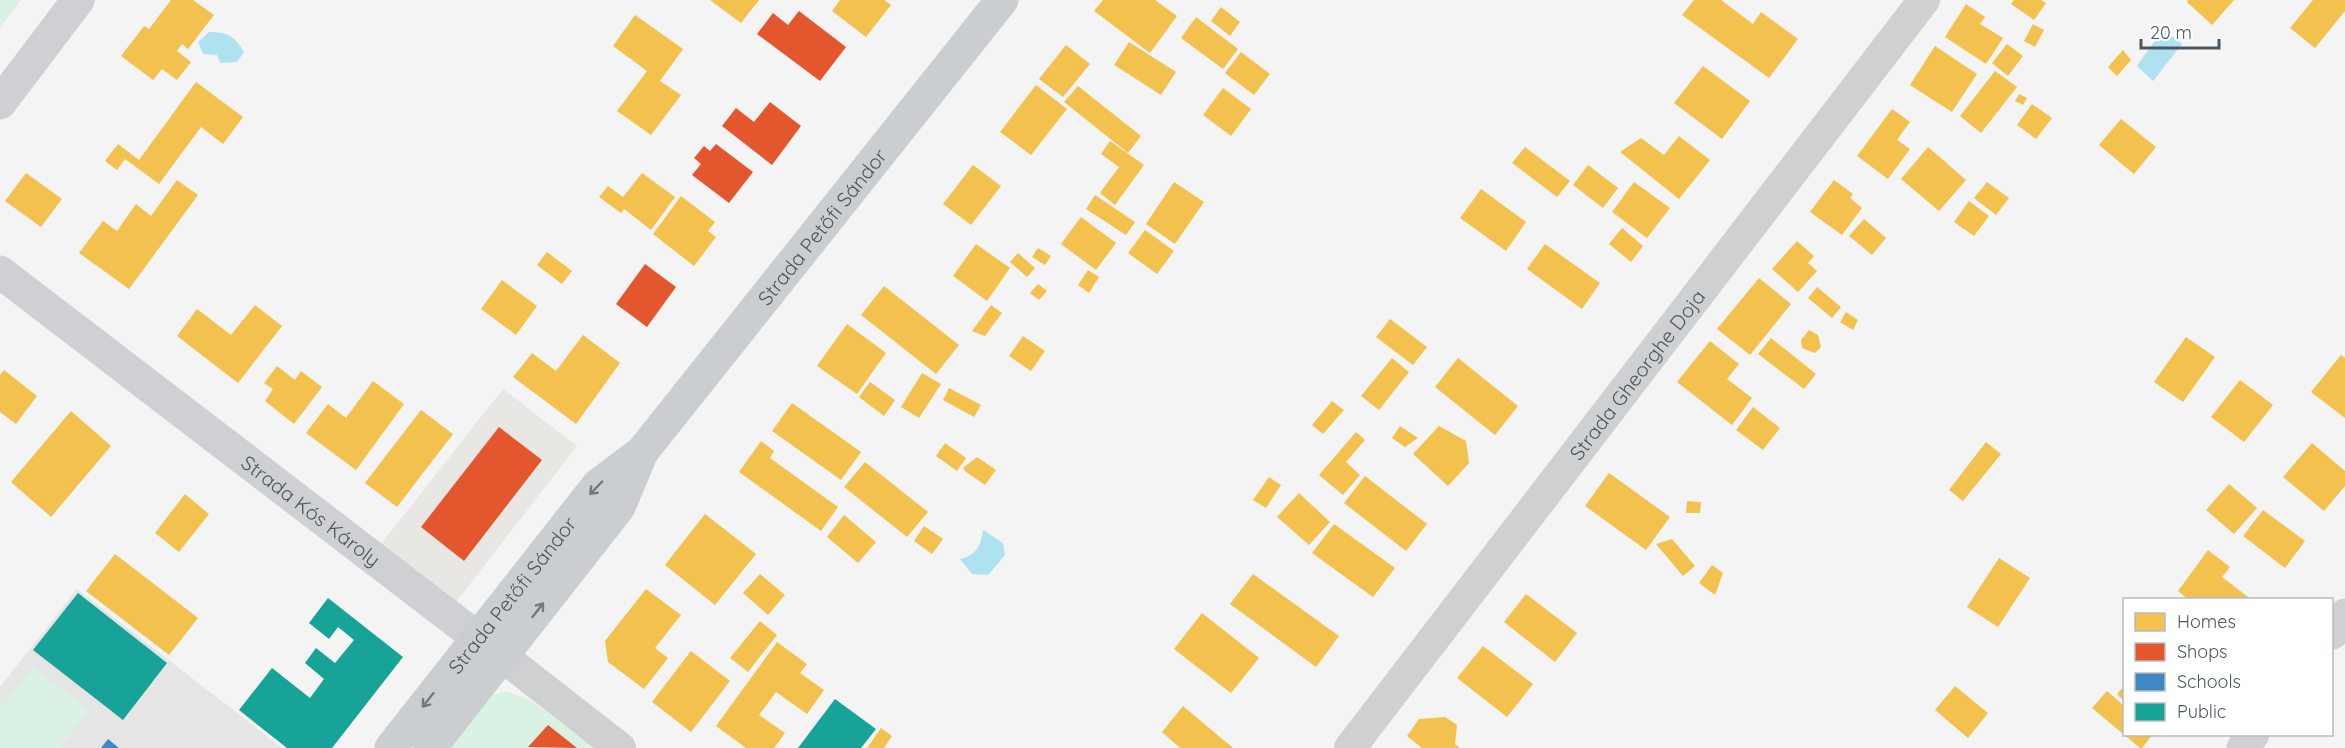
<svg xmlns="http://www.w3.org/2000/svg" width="2345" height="748" font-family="Quicksand,sans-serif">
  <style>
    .commercial { fill: #e8e7e3 }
    .education { fill: #e6e5e6 }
    .green { fill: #d9f2e3 }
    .water { fill: #aee2f0 }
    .homes { fill: #f2c14e }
    .shops { fill: #e4572e }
    .schools { fill: #3f88c5 }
    .public { fill: #17a398 }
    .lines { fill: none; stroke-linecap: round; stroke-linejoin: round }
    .street { stroke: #ced0d2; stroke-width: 32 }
    .secondary { stroke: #ced0d4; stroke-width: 33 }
    .primary { stroke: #caced1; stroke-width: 33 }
    .oneway { stroke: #707a83 }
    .labels { text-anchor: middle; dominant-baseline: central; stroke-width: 6; stroke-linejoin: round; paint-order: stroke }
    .street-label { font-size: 20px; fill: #4a5661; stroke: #fff }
  </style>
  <rect width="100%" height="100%" fill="#f4f4f4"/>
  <!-- commercial -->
  <path class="commercial" d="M503 389 577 446 456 602 381 544Z"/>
  <!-- education -->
  <path class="education" d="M77 589 282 748H0V687Z"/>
  <!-- green -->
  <g class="green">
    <path d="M0 0H21L0 27Z"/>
    <path d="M33 666 89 710 60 748H0V709Z"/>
    <path d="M507 691 530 700 596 748H443L483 698Z"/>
  </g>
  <!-- water -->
  <g class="water">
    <path d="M2163 29 2182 44 2153 81 2137 66Z"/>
    <path d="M209 32C227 32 235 36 244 52L237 62 220 63 217 55 203 54 198 42Z"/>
    <path d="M983 530 1003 543 1005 555 988 575 972 574 960 559C976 555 981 546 983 530Z"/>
  </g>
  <!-- homes -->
  <g class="homes">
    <path d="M171 0H193L214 15 188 49 182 44 177 51 191 62 177 80 162 69 153 80 121 56 144 26 149 29Z"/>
    <path d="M710 0H759L741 23Z"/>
    <path d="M840 0H884L891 5 866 37 832 11Z"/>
    <path d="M1103 0H1155L1177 16 1150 53 1094 11Z"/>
    <path d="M1694 0H1721L1753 24 1761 12 1798 39 1769 78 1682 15Z"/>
    <path d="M2014 0H2041L2046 3 2034 20 2011 4Z"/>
    <path d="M2188 0H2234L2212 25 2187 2Z"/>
    <path d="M2313 0H2345V11L2315 48 2290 28Z"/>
    <path d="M1966 4 1985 17 1980 24 2003 38 1986 64 1945 37Z"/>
    <path d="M1221 7 1240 22 1230 36 1211 21Z"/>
    <path d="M635 15 683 49 660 81 681 95 651 135 617 111 647 71 613 46Z"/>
    <path d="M1196 17 1238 49 1223 69 1181 38Z"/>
    <path d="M2033 24 2044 30 2035 47 2024 41Z"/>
    <path d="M1129 42 1176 72 1161 95 1114 65Z"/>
    <path d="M2007 44 2023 56 2008 76 1992 63Z"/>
    <path d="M1066 45 1090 64 1063 97 1039 79Z"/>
    <path d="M1935 46 1977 74 1952 112 1910 85Z"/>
    <path d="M2123 50 2131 60 2117 76 2108 67Z"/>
    <path d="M1241 52 1270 74 1254 95 1225 73Z"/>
    <path d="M1703 66 1750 101 1722 139 1674 103Z"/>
    <path d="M1995 71 2017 87 1981 133 1960 116Z"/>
    <path d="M196 82 243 117 223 144 201 127 159 184 125 159 117 170 105 161 118 144 139 160Z"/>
    <path d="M1036 85 1067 109 1031 155 1000 132Z"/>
    <path d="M1078 86 1141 136 1128 153 1064 102Z"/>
    <path d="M1223 88 1251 109 1231 136 1203 115Z"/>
    <path d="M2019 94 2027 98 2023 105 2015 101Z"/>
    <path d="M2032 104 2052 118 2036 139 2017 125Z"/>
    <path d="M1892 109 1910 122 1897 140 1910 149 1888 179 1857 156Z"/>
    <path d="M2121 119 2156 147 2134 174 2099 145Z"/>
    <path d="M1679 136 1710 160 1679 199 1620 152 1641 138 1664 155Z"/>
    <path d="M1110 141 1144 165 1115 205 1100 193 1119 167 1101 154Z"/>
    <path d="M1525 147 1570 181 1557 197 1512 163Z"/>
    <path d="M1928 147 1966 180 1939 211 1901 179Z"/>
    <path d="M973 165 1001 186 971 225 943 204Z"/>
    <path d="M1588 165 1618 188 1603 208 1573 185Z"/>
    <path d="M26 173 62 199 41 227 5 201Z"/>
    <path d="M642 173 675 197 651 230 624 209 621 213 599 197 608 186 623 197Z"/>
    <path d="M177 180 198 195 129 289 79 253 103 221 117 231 136 204 151 216Z"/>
    <path d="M1834 180 1853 194 1850 198 1862 208 1842 235 1810 212Z"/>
    <path d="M1174 182 1204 202 1175 244 1146 224Z"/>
    <path d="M1634 182 1670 208 1647 238 1612 212Z"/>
    <path d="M1987 182 2009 198 1996 215 1974 198Z"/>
    <path d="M1481 189 1526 222 1506 251 1460 218Z"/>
    <path d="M1095 195 1135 222 1126 235 1086 209Z"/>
    <path d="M681 196 715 222 708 231 716 237 694 266 653 234Z"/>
    <path d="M1969 201 1989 216 1974 236 1954 222Z"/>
    <path d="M1081 217 1116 243 1096 270 1061 244Z"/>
    <path d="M1864 219 1886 238 1872 255 1849 236Z"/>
    <path d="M1622 228 1643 246 1631 262 1609 244Z"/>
    <path d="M1145 230 1174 251 1157 274 1128 253Z"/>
    <path d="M1797 241 1814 256 1808 263 1817 271 1798 292 1772 269Z"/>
    <path d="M976 244 1010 268 987 301 953 276Z"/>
    <path d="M1545 244 1600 283 1582 309 1527 269Z"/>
    <path d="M1038 248 1051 256 1045 265 1032 257Z"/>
    <path d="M547 252 572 271 562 284 537 265Z"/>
    <path d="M1018 253 1035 268 1027 277 1010 262Z"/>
    <path d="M1088 270 1099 277 1089 293 1078 285Z"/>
    <path d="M1759 278 1791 304 1750 355 1717 329Z"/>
    <path d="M502 280 537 306 516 335 481 309Z"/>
    <path d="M1038 284 1047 291 1039 300 1030 293Z"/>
    <path d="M884 286 959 345 936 374 861 315Z"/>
    <path d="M1817 287 1841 307 1832 318 1808 298Z"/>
    <path d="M255 305 282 326 238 383 177 336 197 309 231 335Z"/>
    <path d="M991 305 1002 313 985 336 972 331Z"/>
    <path d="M1846 312 1858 320 1853 330 1840 322Z"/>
    <path d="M1390 319 1427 347 1413 365 1376 337Z"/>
    <path d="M847 324 886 353 857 394 817 366Z"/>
    <path d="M1809 330 1818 335 1821 347 1815 353 1802 348 1801 340Z"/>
    <path d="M583 335 620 363 576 424 513 377 532 353 556 371Z"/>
    <path d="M1023 336 1045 351 1031 371 1009 356Z"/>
    <path d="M2186 337 2215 357 2183 402 2154 382Z"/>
    <path d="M1771 338 1816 374 1804 389 1758 354Z"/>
    <path d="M1710 341 1739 364 1727 379 1752 398 1732 425 1677 382Z"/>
    <path d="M2341 355 2345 358V418L2311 392Z"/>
    <path d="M1392 358 1409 372 1379 410 1361 396Z"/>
    <path d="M1458 358 1518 406 1495 435 1435 387Z"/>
    <path d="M277 366 295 380 301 371 322 387 294 424 265 401 273 389 264 383Z"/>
    <path d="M4 370 37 396 16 424 0 412V375Z"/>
    <path d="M922 373 941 384 919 418 901 407Z"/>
    <path d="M2240 380 2273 405 2244 442 2211 417Z"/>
    <path d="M373 381 404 404 356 470 306 433 328 404 346 418Z"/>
    <path d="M870 382 895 400 884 416 859 397Z"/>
    <path d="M949 388 981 405 974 417 943 400Z"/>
    <path d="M1332 401 1344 410 1323 434 1312 425Z"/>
    <path d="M792 403 861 452 841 480 772 431Z"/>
    <path d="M1753 407 1780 428 1763 450 1736 430Z"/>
    <path d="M421 410 453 434 397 507 365 483Z"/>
    <path d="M71 411 111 446 51 517 11 482Z"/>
    <path d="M1400 426 1418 438 1405 447 1392 438Z"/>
    <path d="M1439 426 1466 441 1469 463 1448 486 1413 454Z"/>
    <path d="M1356 432 1365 440 1346 462 1360 475 1343 495 1319 475Z"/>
    <path d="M761 441 774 451 770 458 838 507 821 531 739 472Z"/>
    <path d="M1986 442 2001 454 1963 501 1949 490Z"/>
    <path d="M945 443 966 458 957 471 936 456Z"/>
    <path d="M2312 443 2345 471V486L2324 511 2283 477Z"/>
    <path d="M977 457 996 470 985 485 966 472 963 468Z"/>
    <path d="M865 462 928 512 907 537 844 487Z"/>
    <path d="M1609 473 1670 517 1646 550 1585 506Z"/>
    <path d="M1365 476 1427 524 1406 551 1344 503Z"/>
    <path d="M1269 477 1281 485 1266 508 1253 500Z"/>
    <path d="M2229 484 2257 508 2234 534 2206 510Z"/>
    <path d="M1299 493 1330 522 1309 545 1277 517Z"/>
    <path d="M185 494 209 514 179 552 155 533Z"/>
    <path d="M1687 501 1701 502 1700 513H1686Z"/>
    <path d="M2263 510 2305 541 2285 568 2243 536Z"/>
    <path d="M705 514 756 554 715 605 665 565Z"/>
    <path d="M844 515 876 542 858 563 827 537Z"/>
    <path d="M1334 524 1395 568 1373 597 1312 553Z"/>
    <path d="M924 526 943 539 932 554 914 541Z"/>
    <path d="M1672 539 1695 566 1683 576 1656 544Z"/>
    <path d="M2208 550 2230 567 2222 577 2252 600H2189L2178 591Z"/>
    <path d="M115 554 198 618 169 655 86 591Z"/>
    <path d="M1999 558 2030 578 1998 627 1967 607Z"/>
    <path d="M1712 565 1723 573 1715 595 1699 583Z"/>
    <path d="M760 574 785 595 768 615 743 593Z"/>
    <path d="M1253 574 1339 636 1316 667 1230 604Z"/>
    <path d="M646 589 681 615 655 648 668 658 644 689 608 662 605 641Z"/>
    <path d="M1526 594 1577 633 1555 662 1504 622Z"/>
    <path d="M1202 613 1259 658 1231 693 1174 649Z"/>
    <path d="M760 621 777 635 748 672 730 658Z"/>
    <path d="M777 642 807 664 800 673 824 690 807 714 776 692 759 715 785 733 774 748H746L716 726Z"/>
    <path d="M1483 646 1533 684 1507 717 1457 678Z"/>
    <path d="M691 651 730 681 691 732 652 702Z"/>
    <path d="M1955 686 1988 713 1968 738 1935 710Z"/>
    <path d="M2124 686V701L2117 694Z"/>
    <path d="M2107 691 2124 706V734H2153L2142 748H2140L2092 708Z"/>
    <path d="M1183 706 1233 748H1180L1162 732Z"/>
    <path d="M1445 717 1457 725 1455 744 1460 748H1422L1407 736 1419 719Z"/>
    <path d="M881 728 892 736 884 748H867Z"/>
  </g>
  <!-- shops -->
  <g class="shops">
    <path d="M799 11 846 47 820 81 757 34 773 13 788 25Z"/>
    <path d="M770 102 801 126 772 165 722 126 736 108 754 122Z"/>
    <path d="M716 144 753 172 729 203 692 175 701 164 694 158 704 146 710 151Z"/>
    <path d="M645 264 676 287 647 327 616 304Z"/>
    <path d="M499 427 542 460 464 561 421 527Z"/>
    <path d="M548 725 577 748 528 747Z"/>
  </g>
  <!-- schools -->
  <path class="schools" d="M108 739 119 748H101Z"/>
  <!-- public -->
  <g class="public">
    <path d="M78 593 167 663 123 720 33 650Z"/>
    <path d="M328 598 403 657 332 748H287L239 710 272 668 310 698 324 679 305 663 316 648 335 663 354 640 338 627 329 639 309 623Z"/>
    <path d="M835 699 876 729 861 748H798Z"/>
  </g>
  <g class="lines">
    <!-- street -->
    <g class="street">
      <path d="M502 656 620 748"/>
      <path id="s1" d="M1350 748 1924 0"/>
    </g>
    <!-- secondary -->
    <g class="secondary">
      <path d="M0 103 78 0"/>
      <path id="s2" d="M0 272 500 655"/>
      <path d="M2332 633 2345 615"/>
      <path d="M2243 748 2253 734"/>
    </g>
    <!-- primary -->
    <g class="primary">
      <path id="s3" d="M391 748 598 485 642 452 1002 0"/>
      <path d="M430 748 619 507 642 452"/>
    </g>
  </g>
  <!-- one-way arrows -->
  <defs><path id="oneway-shaft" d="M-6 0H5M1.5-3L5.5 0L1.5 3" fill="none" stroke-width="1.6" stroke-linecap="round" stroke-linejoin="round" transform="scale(1.5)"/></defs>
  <g class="oneway">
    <use href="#oneway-shaft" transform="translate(596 488) rotate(134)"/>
    <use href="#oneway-shaft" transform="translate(538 610) rotate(-52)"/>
    <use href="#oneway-shaft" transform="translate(428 700) rotate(128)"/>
  </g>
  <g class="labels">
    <!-- street labels -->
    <g class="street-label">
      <text stroke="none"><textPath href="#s3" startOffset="678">Strada Petőfi Sándor</textPath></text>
      <text stroke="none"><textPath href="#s1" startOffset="471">Strada Gheorghe Doja</textPath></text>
      <text stroke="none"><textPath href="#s2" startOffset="392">Strada Kós Károly</textPath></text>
      <text stroke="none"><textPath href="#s3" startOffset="195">Strada Petőfi Sándor</textPath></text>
    </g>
  </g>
  <!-- legend -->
  <rect x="2123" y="598" width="210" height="138" fill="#ffffff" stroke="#b7bbc0" stroke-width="1.5"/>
  <rect x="2135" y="613" width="30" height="18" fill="#f2c14e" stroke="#b7bbc0" stroke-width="1.5"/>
  <text x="2177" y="628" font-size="18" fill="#4a5661">Homes</text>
  <rect x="2135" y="643" width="30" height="18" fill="#e4572e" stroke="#b7bbc0" stroke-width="1.5"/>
  <text x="2177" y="658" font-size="18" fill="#4a5661">Shops</text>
  <rect x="2135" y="673" width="30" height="18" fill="#3f88c5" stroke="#b7bbc0" stroke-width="1.5"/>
  <text x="2177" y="688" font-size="18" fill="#4a5661">Schools</text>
  <rect x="2135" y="703" width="30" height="18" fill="#17a398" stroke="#b7bbc0" stroke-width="1.5"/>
  <text x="2177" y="718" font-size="18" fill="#4a5661">Public</text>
  <!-- scale -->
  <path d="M2141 39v9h78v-9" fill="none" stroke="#4a5661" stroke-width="3"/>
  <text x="2150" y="39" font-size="18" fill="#4a5661" stroke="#ffffff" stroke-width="4.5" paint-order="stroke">20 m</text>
</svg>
